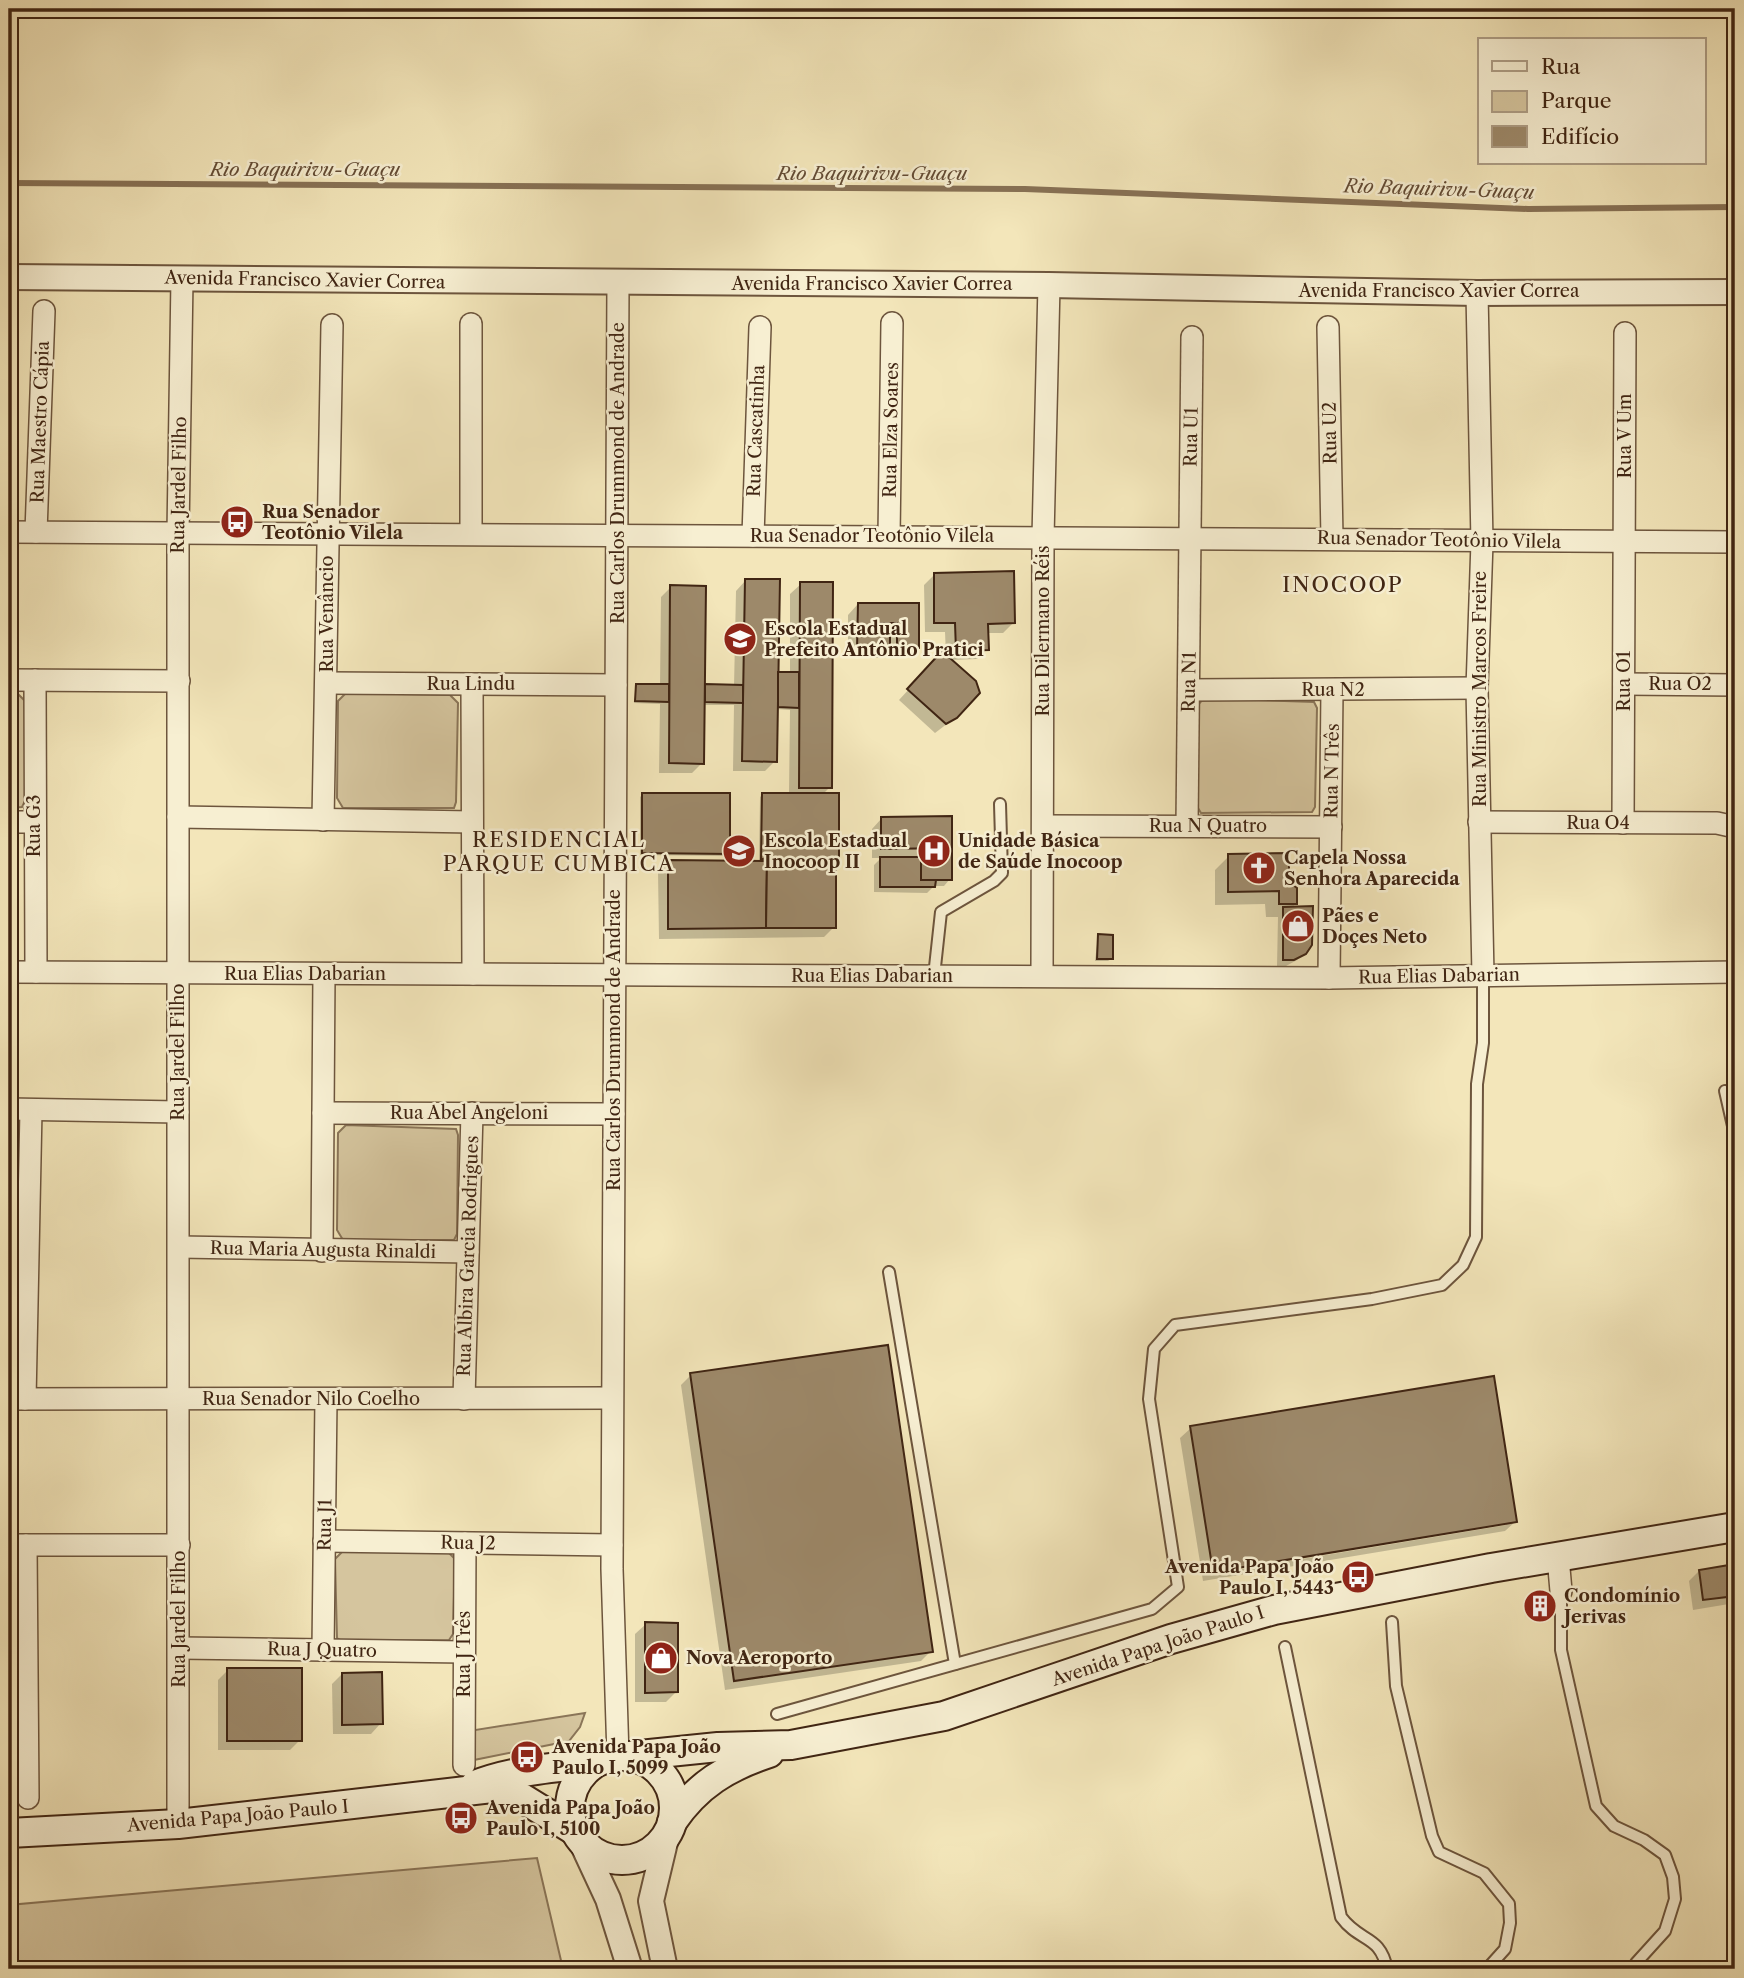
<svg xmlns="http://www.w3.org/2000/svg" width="1744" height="1978" font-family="'Libre Caslon Text',serif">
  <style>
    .green { fill: #d5c59e; stroke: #8a7558; stroke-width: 2 }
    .shadow { fill: #0003; fill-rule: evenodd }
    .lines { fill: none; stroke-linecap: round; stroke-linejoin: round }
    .stream { stroke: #877155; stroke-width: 6 }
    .building { fill: #9d896a; stroke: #402513; stroke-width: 2 }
    .service-casing { stroke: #6d553d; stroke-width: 14 }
    .minor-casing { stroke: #6d553d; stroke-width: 24 }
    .tertiary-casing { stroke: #6d553d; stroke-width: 28 }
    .secondary-casing { stroke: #402513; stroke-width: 32 }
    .service { stroke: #f7efd2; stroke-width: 10 }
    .minor { stroke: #f7efd2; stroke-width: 21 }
    .tertiary { stroke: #f7efd2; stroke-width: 24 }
    .secondary { stroke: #f7efd2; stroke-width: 28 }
    .labels { text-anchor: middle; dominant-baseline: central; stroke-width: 5; stroke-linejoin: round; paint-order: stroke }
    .street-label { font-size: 18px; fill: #402513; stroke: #f7efd2 }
    .poi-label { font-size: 18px; font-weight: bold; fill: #402513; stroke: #f7efd2; text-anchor: start }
    .water-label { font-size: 19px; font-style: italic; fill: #634b34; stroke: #f7efd2 }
    .quarter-label { font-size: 21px; letter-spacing: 2px; fill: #402513; stroke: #f7efd2 }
  </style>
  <rect width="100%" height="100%" fill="#f3e6ba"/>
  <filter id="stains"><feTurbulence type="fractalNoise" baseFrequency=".00286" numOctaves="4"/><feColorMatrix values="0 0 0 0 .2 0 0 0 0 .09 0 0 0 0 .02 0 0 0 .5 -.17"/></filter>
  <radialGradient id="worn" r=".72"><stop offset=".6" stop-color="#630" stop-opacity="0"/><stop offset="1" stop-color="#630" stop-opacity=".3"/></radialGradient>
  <!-- green -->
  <g class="green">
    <path d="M9 693 18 694 26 702 25 801 22 807 9 808Z"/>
    <path d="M346 693 450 695 458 703 456 802 454 808H343L337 798 338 701Z"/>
    <path d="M1204 698 1314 702 1317 708 1315 807 1312 812 1201 813 1195 803 1197 706Z"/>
    <path d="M9 1122 18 1125 20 1130 19 1229 16 1235 9 1237Z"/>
    <path d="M346 1125 456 1129 458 1135 457 1234 454 1240H343L337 1230 338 1133Z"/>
    <path d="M343 1551H447L455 1559 453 1634 449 1640 342 1641 337 1638 335 1559Z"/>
    <path d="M9 1563 18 1565 17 1651 9 1653Z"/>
    <path d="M585 1713 580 1727 569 1741 474 1760 475 1730Z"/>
    <path d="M537 1858 563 1969H9V1905Z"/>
  </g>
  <!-- shadow -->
  <g class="shadow">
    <path d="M934 575 1013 623 1003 633H986L987 649 977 659 950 660 956 717 935 733 899 700 933 663 946 656 945 632H925L924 585Z"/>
    <path d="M746 580 776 676 790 673V594L801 584 830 787 823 794 837 859 834 861V927L824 937 659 939 658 872 668 862H759L760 797 763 794H789L790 710 776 709 775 761 765 771H733L734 705H703L702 763 692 773H659L660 704 634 703 637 685 660 686 661 597 671 587 703 689 734 687 736 591Z"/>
    <path d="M858 604 918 605 917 647 907 657H887L888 648 878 658H848V615Z"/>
    <path d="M643 794 728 853 725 856 640 855V797Z"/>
    <path d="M882 818H950V879L944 886H934L927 893 874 892V865L881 858H872V829Z"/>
    <path d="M1229 856 1287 883 1296 904 1291 908 1304 953 1297 960 1286 966H1277L1278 917H1266L1265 904 1215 905V870Z"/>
    <path d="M1098 936 1111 959 1108 961H1095Z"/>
    <path d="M691 1375 931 1651 921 1661 725 1690 681 1385Z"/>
    <path d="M1191 1428 1516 1521 1505 1531 1203 1581 1180 1438ZM1506 1522V1525L1205 1575 1204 1571Z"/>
    <path d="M1735 1566V1603L1693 1610 1689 1581 1699 1571Z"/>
    <path d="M1533 1598 1547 1614 1544 1617 1533 1619 1530 1601Z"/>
    <path d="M646 1624 676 1692 666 1702H635V1634Z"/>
    <path d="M228 1670 300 1740 290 1750H218V1680Z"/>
    <path d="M342 1674 381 1723 371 1734H333L332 1684Z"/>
  </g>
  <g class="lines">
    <!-- stream -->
    <path class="stream" d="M9 183 1025 189 1528 209 1735 207"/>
  </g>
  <!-- building -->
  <g class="building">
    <path d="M1014 571 1015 623 988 624 989 650 956 651 955 623H934V573Z"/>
    <path d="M745 579H780L777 762 742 761Z"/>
    <path d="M800 582H833L832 788H799Z"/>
    <path d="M670 585 706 586 704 764 669 763Z"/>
    <path d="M858 603H919V648H897V623H880V633H890V649H857Z"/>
    <path d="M942 651 976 681 980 693 957 718 946 724 907 689Z"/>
    <path d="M778 672H799V708L778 707Z"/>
    <path d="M636 684H669V702L635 701Z"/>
    <path d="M705 684 743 685V703L705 702Z"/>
    <path d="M642 793H730V854L642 853Z"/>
    <path d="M762 793H839V859H761Z"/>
    <path d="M952 816V848L881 849V817Z"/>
    <path d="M920 848H952V880H921Z"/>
    <path d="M1289 853V882L1297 888V904H1279V891L1228 892V854Z"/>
    <path d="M880 857H921V880H936L935 887H880Z"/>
    <path d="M668 860 767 861 766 928 668 929Z"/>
    <path d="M767 861H836V928H766Z"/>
    <path d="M1313 906 1312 945 1306 954 1294 960H1283V907Z"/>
    <path d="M1098 934 1113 935V959H1097Z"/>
    <path d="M888 1345 933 1652 734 1681 690 1373Z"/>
    <path d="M1494 1376 1517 1522 1213 1572 1190 1426Z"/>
    <path d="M1735 1564V1596L1703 1600 1699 1570Z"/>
    <path d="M1545 1594 1549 1615 1535 1617 1532 1597Z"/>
    <path d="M645 1622 678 1623V1692L645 1693Z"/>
    <rect x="227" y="1668" width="75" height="73"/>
    <path d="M382 1672 383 1724 342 1725V1673Z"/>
  </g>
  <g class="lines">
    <defs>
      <g id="service">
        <path d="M934 976 941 912 994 881 1002 873 1000 804"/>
        <path d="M1725 1091 1735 1135"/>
        <path d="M889 1272 955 1664"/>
        <path d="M1561 1591V1650L1596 1806 1614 1826 1644 1840 1665 1855 1673 1877 1675 1899 1665 1931 1636 1963 1635 1969"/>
        <path d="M1392 1622 1396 1686 1432 1836 1439 1852 1484 1873 1509 1904 1510 1923 1505 1949 1487 1969"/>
        <path d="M1285 1647 1341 1917C1360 1943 1380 1934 1387 1969"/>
        <path d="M777 1714 1152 1609 1178 1587 1149 1399 1154 1349 1175 1325 1372 1299 1442 1285 1463 1265 1476 1237 1477 1084 1483 1043V975"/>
      </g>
      <g id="minor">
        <path d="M618 282 612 1569 618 1756"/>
        <path d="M1477 293 1482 542 1477 688 1483 975"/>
        <path d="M1328 327 1332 538"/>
        <path d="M9 532 1735 542"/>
        <path d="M36 532 44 311"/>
        <path d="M471 534V324"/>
        <path d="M753 536 760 327"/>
        <path d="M889 536 892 323"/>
        <path d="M9 680 179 681"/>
        <path d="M35 680 36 972"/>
        <path d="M327 683 616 685"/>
        <path d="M472 684 473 974"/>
        <path d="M1624 684 1735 685"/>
        <path d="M1189 690 1477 688"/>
        <path d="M178 817 472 822"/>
        <path d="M323 820 332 325"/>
        <path d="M9 822H34"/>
        <path d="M1479 822 1717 823 1735 827"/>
        <path d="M1623 823 1625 333"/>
        <path d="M1043 826 1331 827"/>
        <path d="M1187 826 1192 337"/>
        <path d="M9 972 1329 978 1735 972"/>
        <path d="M1042 976 1043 537 1049 285"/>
        <path d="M1329 978 1332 690"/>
        <path d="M9 1109 178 1112"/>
        <path d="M323 1113 614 1114"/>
        <path d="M179 1247 468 1252"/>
        <path d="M322 1251 324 974"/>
        <path d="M9 1399 612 1398"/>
        <path d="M25 1399 31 1110"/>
        <path d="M464 1399 472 1113"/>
        <path d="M324 1541 612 1545"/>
        <path d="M9 1545H179"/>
        <path d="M26 1545 28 1798"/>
        <path d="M1558 1557 1561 1591"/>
        <path d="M179 1648 464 1652"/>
        <path d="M323 1650 326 1399"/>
        <path d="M464 1765 465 1543"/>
        <path d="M178 1824V533L182 279"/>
      </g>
      <g id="tertiary">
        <path d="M9 277 1049 285 1477 293 1735 292"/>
        <path d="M581 1841 608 1899 630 1969"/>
        <path d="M665 1969 651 1901 667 1834"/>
      </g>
      <g id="secondary">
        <circle cx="622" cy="1808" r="52"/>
        <path d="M630 1756 718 1747 791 1745 944 1716 1171 1639 1274 1610 1491 1568 1735 1527"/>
        <path d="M475 1785C513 1770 553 1768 594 1763"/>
        <path d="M672 1822C697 1785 727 1767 769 1753"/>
        <path d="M9 1833 178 1824 492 1788 522 1798 574 1830"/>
      </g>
    </defs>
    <!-- service casing -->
    <use href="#service" class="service-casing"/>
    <!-- minor casing -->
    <use href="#minor" class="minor-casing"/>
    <!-- tertiary casing -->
    <use href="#tertiary" class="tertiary-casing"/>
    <!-- secondary casing -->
    <use href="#secondary" class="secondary-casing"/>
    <!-- service -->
    <use href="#service" class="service"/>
    <!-- minor -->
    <use href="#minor" class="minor"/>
    <!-- tertiary -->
    <use href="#tertiary" class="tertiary"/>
    <!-- secondary -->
    <use href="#secondary" class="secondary"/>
  </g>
  <!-- icons -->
  <defs>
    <symbol id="bus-disc" viewBox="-11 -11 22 22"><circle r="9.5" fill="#8f2418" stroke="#f7efd2"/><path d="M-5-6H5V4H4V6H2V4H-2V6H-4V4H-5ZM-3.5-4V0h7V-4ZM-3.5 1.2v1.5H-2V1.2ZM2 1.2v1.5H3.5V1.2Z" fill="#fff"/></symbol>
    <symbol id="school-disc" viewBox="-11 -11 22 22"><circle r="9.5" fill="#8f2418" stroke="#f7efd2"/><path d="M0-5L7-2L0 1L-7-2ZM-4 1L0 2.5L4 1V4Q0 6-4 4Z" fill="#fff"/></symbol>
    <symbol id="hospital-disc" viewBox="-11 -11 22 22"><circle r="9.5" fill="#8f2418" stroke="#f7efd2"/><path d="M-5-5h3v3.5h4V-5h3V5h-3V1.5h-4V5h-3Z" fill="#fff"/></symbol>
    <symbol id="church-disc" viewBox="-11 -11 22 22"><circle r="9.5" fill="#8f2418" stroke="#f7efd2"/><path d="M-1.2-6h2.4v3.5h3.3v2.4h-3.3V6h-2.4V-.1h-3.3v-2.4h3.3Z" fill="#fff"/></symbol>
    <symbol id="shop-disc" viewBox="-11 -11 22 22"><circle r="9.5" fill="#8f2418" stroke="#f7efd2"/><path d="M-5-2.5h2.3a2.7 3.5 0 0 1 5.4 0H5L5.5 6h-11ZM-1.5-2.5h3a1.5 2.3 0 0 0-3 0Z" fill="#fff"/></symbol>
    <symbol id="building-disc" viewBox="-11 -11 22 22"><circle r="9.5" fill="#8f2418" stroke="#f7efd2"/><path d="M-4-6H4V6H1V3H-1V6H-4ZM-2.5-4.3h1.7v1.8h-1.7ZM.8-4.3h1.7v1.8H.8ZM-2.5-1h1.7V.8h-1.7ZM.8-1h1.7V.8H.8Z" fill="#fff"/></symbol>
  </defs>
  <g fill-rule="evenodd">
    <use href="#bus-disc" x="218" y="503" width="38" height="38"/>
    <use href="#school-disc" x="721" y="620" width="38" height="38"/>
    <use href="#school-disc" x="720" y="832" width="38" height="38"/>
    <use href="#hospital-disc" x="915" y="832" width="38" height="38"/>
    <use href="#church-disc" x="1240" y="849" width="38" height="38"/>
    <use href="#shop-disc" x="1279" y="907" width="38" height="38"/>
    <use href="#bus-disc" x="1339" y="1558" width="38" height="38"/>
    <use href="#building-disc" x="1521" y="1587" width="38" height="38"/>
    <use href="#shop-disc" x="642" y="1639" width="38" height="38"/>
    <use href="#bus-disc" x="508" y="1738" width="38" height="38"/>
    <use href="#bus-disc" x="442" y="1799" width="38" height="38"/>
  </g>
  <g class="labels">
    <!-- street labels -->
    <g class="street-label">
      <text transform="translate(305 280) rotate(1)">Avenida Francisco Xavier Correa</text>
      <text x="872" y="284">Avenida Francisco Xavier Correa</text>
      <text x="1439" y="291">Avenida Francisco Xavier Correa</text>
      <text transform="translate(40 422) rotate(-88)">Rua Maestro Cápia</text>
      <text transform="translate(891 430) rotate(-89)">Rua Elza Soares</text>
      <text transform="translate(756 431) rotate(-88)">Rua Cascatinha</text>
      <text transform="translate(1330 433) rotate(-91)">Rua U2</text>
      <text transform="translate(1625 436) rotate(-90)">Rua V Um</text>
      <text transform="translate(1191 437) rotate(-89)">Rua U1</text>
      <text transform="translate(618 473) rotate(-90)">Rua Carlos Drummond de Andrade</text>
      <text transform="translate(179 485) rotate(-89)">Rua Jardel Filho</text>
      <text x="872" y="536">Rua Senador Teotônio Vilela</text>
      <text transform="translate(1439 540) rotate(1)">Rua Senador Teotônio Vilela</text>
      <text transform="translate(327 614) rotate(-90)">Rua Venâncio</text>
      <text transform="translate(1043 631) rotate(-90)">Rua Dilermano Réis</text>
      <text transform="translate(1624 681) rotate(-90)">Rua O1</text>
      <text transform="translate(1189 682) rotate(-89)">Rua N1</text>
      <text x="471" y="684">Rua Lindu</text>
      <text x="1680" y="684">Rua O2</text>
      <text transform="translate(1480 689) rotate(-90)">Rua Ministro Marcos Freire</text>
      <text x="1333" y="690">Rua N2</text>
      <text transform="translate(1332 771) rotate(-89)">Rua N Três</text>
      <text x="1598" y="823">Rua O4</text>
      <text transform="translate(34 826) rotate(-90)">Rua G3</text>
      <text x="1208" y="826">Rua N Quatro</text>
      <text x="305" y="974">Rua Elias Dabarian</text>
      <text x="872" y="976">Rua Elias Dabarian</text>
      <text transform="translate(1439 976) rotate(-1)">Rua Elias Dabarian</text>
      <text transform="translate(614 1040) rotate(-90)">Rua Carlos Drummond de Andrade</text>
      <text transform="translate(178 1052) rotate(-90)">Rua Jardel Filho</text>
      <text x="469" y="1113">Rua Abel Angeloni</text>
      <text transform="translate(323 1250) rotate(1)">Rua Maria Augusta Rinaldi</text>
      <text transform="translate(468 1256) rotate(-88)">Rua Albira Garcia Rodrigues</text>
      <text x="311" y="1399">Rua Senador Nilo Coelho</text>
      <text transform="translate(325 1525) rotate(-89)">Rua J1</text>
      <text transform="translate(468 1543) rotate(1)">Rua J2</text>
      <text transform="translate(179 1619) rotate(-90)">Rua Jardel Filho</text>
      <text transform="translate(1158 1646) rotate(-18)">Avenida Papa João Paulo I</text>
      <text transform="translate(322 1650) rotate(1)">Rua J Quatro</text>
      <text transform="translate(464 1654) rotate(-90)">Rua J Três</text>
      <text transform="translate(238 1816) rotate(-5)">Avenida Papa João Paulo I</text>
    </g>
    <!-- poi labels -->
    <g class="poi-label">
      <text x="262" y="512">Rua Senador<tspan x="262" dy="21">Teotônio Vilela</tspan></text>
      <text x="764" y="629">Escola Estadual<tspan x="764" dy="21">Prefeito Antônio Pratici</tspan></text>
      <text x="764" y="841">Escola Estadual<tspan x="764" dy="21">Inocoop II</tspan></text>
      <text x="958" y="841">Unidade Básica<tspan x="958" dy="21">de Saúde Inocoop</tspan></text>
      <text x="1284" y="858">Capela Nossa<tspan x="1284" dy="21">Senhora Aparecida</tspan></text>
      <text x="1322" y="916">Pães e<tspan x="1322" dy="21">Doçes Neto</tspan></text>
      <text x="1334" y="1567" text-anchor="end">Avenida Papa João<tspan x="1334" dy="21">Paulo I, 5443</tspan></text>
      <text x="1564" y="1596">Condomínio<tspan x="1564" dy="21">Jerivas</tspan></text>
      <text x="686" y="1658">Nova Aeroporto</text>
      <text x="552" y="1747">Avenida Papa João<tspan x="552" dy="21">Paulo I, 5099</tspan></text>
      <text x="486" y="1808">Avenida Papa João<tspan x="486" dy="21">Paulo I, 5100</tspan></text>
    </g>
    <!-- water labels -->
    <g class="water-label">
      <text x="305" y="169">Rio Baquirivu-Guaçu</text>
      <text x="872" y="173">Rio Baquirivu-Guaçu</text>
      <text transform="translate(1439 189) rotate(2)">Rio Baquirivu-Guaçu</text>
    </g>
    <!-- quarter labels -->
    <g class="quarter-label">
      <text x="1343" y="584">INOCOOP</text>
      <text x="559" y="839">RESIDENCIAL<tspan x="559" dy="24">PARQUE CUMBICA</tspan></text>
    </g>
  </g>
  <!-- margin -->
  <rect width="1744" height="1978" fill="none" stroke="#f3e6ba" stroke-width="35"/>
  <rect x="10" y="10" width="1723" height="1957" fill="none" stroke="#402513" stroke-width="3.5"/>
  <rect x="18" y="18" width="1709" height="1943" fill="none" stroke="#402513" stroke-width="2"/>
  <!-- legend -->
  <rect x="1478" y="38" width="228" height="126" fill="#f7efd2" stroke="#ae9e86" stroke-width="2"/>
  <rect x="1492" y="61" width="35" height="10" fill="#f7efd2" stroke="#ae9e86" stroke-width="2"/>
  <text x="1541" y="74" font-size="21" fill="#402513">Rua</text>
  <rect x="1492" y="91" width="35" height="21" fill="#d5c59e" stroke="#ae9e86" stroke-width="2"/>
  <text x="1541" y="108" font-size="21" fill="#402513">Parque</text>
  <rect x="1492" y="126" width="35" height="21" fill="#9d896a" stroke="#ae9e86" stroke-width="2"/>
  <text x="1541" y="144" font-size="21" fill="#402513">Edifício</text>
  <rect width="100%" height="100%" filter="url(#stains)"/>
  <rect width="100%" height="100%" fill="url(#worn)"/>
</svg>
